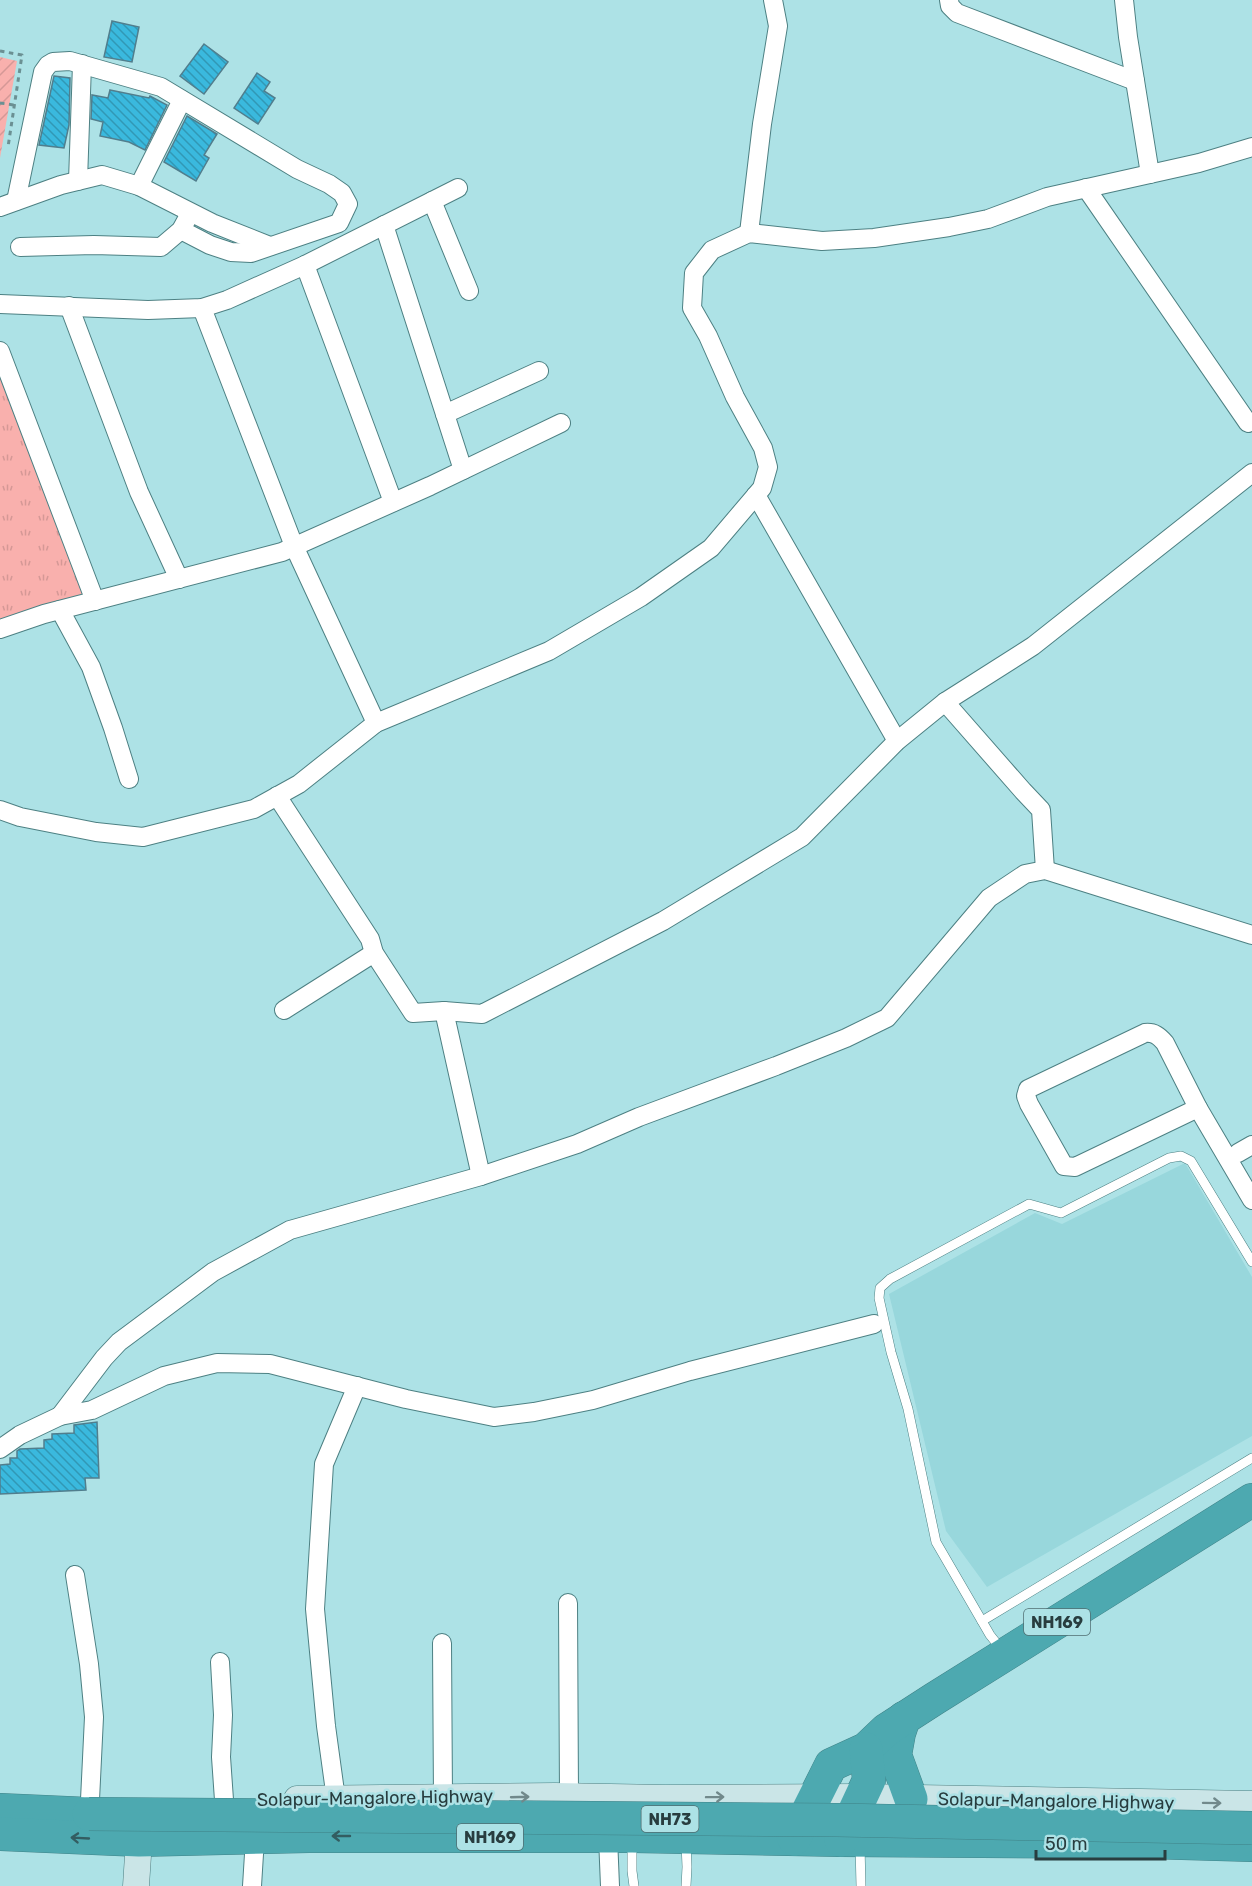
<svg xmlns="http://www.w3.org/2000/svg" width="1252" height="1886" font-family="Rubik,sans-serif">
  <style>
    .built { fill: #98d7dc }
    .grass { fill: url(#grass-tufts) }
    .garden { fill: url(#garden-furrows) }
    .building { fill: url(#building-back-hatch); stroke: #517e8d; stroke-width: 1.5 }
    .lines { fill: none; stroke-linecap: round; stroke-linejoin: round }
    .lane-casing { stroke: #4d8083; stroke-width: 10 }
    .street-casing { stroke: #4d8083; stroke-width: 20 }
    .secondary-casing { stroke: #4d8083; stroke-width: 27 }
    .highway-casing { stroke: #408388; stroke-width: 34 }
    .path { stroke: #6b9093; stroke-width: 3; stroke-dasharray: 4.5 4.5; stroke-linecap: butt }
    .lane { stroke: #fff; stroke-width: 9 }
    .street { stroke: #fff; stroke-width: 18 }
    .secondary { stroke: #cae5e7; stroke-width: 26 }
    .highway { stroke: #4da9b0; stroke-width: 33 }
    .highway-bridge-casing { stroke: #408388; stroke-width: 34; stroke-linecap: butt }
    .highway-bridge { stroke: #4da9b0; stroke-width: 33 }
    .oneway { stroke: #71898b }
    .oneway2 { stroke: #335d61 }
    .labels { text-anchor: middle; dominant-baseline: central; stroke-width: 5; stroke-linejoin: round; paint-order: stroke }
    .shield { fill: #ade2e6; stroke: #506e71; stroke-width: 1.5 }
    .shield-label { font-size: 16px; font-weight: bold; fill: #283d3f }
    .street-label { font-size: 18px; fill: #283d3f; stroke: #ade2e6 }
  </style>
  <defs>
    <pattern id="grass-tufts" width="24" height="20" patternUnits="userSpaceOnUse" patternTransform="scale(1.5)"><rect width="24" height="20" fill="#f9b0ad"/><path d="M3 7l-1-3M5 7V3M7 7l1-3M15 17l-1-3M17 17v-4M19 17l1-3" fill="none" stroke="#d59896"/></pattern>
    <pattern id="garden-furrows" width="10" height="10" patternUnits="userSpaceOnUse" patternTransform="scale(1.5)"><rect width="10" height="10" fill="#f9b0ad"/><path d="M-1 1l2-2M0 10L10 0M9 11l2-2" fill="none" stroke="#d59896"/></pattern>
    <pattern id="building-back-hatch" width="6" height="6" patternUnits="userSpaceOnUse" patternTransform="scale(1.5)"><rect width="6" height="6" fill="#3ab9de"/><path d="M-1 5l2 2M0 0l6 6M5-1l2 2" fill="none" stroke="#3198b5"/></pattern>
  </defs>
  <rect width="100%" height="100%" fill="#ade2e6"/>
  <!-- built -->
  <path class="built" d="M1185 1163 1252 1277V1436L987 1587 946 1531 889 1294 1035 1213 1062 1224Z"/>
  <!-- grass -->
  <path class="grass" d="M0 353 88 595 0 621Z"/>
  <!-- garden -->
  <path class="garden" d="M0 57 17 61 0 158Z"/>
  <!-- building -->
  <g class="building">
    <path d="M112 21 139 27 132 62 104 57Z"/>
    <path d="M204 44 228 62 204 94 180 76Z"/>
    <path d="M257 73 270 82 264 91 275 98 258 124 234 108Z"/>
    <path d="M54 76 70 78 69 125 64 148 39 145Z"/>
    <path d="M110 90 149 98 150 96 167 105 145 150 129 142 100 136 103 122 91 119 92 95 108 98Z"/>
    <path d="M187 116 217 134 204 155 209 158 196 181 164 162Z"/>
    <path d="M97 1422 99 1478H85L86 1490 0 1494V1465L10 1464V1458H17V1451L20 1449 44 1448V1440L52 1439V1434L74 1433V1425Z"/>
  </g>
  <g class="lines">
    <defs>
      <g id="lane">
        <path d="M982 1621 1252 1458"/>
        <path d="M1002 1650 990 1635 936 1542 908 1409 891 1352 879 1298 880 1288 890 1279 1029 1204 1061 1213 1169 1158 1181 1156 1191 1161 1252 1262"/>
        <path d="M632 1841V1871L634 1886"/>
        <path d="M686 1843 687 1867 686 1886"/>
        <path d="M860 1845 861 1886"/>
      </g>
      <g id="street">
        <path d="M949 0 950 6 957 13 1135 81"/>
        <path d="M1124 0 1128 37 1150 174"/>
        <path d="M78 181 82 64"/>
        <path d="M139 186 182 100"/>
        <path d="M1086 188 1248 423"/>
        <path d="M16 201 43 72 48 65 53 62 70 61 161 87 297 169 329 184 342 193 348 204 339 223 251 253 231 252 210 245 181 230"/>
        <path d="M432 201 469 291"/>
        <path d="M0 207 61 185 102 175 139 186 212 223 270 246"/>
        <path d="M384 225 463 470"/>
        <path d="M749 233 762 124 778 26 773 0"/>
        <path d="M20 247 94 245 161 247 181 230 187 219"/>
        <path d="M305 265 393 502"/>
        <path d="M0 304 148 310 202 308 227 300 305 265 458 188"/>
        <path d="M69 306 139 492 179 579"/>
        <path d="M202 308 294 546 376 723"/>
        <path d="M0 351 95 601"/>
        <path d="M445 414 539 371"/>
        <path d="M756 495 897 741"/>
        <path d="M60 610 91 667 113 728 129 779"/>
        <path d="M0 629 44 614 282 552 430 486 561 423"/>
        <path d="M945 702 1023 791 1041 810 1045 870"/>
        <path d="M277 796 370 939 374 953 413 1013 444 1011 482 1014 663 921 802 837 897 741 945 702 1033 646 1252 473"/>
        <path d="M0 810 20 817 96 832 143 837 254 809 299 784 376 723 549 651 641 597 711 548 762 488 768 467 763 448 735 397 708 336 692 308 694 273 712 250 749 233 822 241 874 238 949 227 988 219 1047 197 1199 163 1252 147"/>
        <path d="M284 1010 374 953"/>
        <path d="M444 1011 481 1176"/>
        <path d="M1145 1033C1154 1032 1159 1036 1165 1043L1198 1108 1075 1167 1064 1166 1029 1104 1026 1096 1028 1089Z"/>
        <path d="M1198 1108 1252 1200"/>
        <path d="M1238 1153 1252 1145"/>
        <path d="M60 1416 104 1358 119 1342 213 1272 290 1230 481 1176 577 1144 639 1117 776 1066 846 1038 887 1018 989 898 1025 874 1045 870 1252 935"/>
        <path d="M0 1449 20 1435 60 1416 92 1410 164 1376 217 1363 270 1364 406 1399 494 1417 534 1412 593 1400 690 1371 874 1324"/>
        <path d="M75 1575 89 1664 94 1717 90 1800"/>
        <path d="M568 1603 569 1796"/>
        <path d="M442 1643 443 1799"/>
        <path d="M220 1662 223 1715 221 1757 224 1800"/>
        <path d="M336 1799 326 1726 315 1609 324 1464 357 1386"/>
        <path d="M608 1837 610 1886"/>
        <path d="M252 1886 255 1838"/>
      </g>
      <g id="secondary">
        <path d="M297 1799 555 1796 665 1798 860 1797 1252 1804"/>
        <path d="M136 1886 139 1840"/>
      </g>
      <g id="highway">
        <path d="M904 1718 899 1733 895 1755 911 1799"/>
        <path d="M0 1810 89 1814"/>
        <path d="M0 1834 139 1840 309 1836H632L841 1840 1147 1842 1252 1845"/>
        <path d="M794 1839 831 1765 866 1749 886 1730 934 1699 1252 1500"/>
        <path d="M841 1840 869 1780 866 1749"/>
      </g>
    </defs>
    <!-- lane casing -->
    <use href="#lane" class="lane-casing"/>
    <!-- street casing -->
    <use href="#street" class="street-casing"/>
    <!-- secondary casing -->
    <use href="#secondary" class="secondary-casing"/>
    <!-- highway casing -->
    <use href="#highway" class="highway-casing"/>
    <!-- path -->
    <g class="path">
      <path d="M0 51 22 55 8 147"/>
      <path d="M0 103 14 105"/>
    </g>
    <!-- lane -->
    <use href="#lane" class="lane"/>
    <!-- street -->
    <use href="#street" class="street"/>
    <!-- secondary -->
    <use href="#secondary" class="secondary"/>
    <!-- highway -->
    <use href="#highway" class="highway"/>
    <defs>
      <path id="highway-bridge" d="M89 1814 837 1820 1252 1828"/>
    </defs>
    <!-- highway-bridge casing -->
    <use href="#highway-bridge" class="highway-bridge-casing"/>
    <!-- highway-bridge -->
    <use href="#highway-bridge" class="highway-bridge"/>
  </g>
  <!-- one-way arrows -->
  <defs><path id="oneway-shaft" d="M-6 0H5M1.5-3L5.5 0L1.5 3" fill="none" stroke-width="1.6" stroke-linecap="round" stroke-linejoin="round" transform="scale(1.5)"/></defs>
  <g class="oneway">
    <use href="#oneway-shaft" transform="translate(520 1797) rotate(-2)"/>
    <use href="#oneway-shaft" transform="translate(715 1797) rotate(-1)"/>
    <use href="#oneway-shaft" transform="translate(1212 1803) rotate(1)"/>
  </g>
  <g class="oneway2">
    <use href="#oneway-shaft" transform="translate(341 1836) rotate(-180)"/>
    <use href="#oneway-shaft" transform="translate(80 1838) rotate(-177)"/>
  </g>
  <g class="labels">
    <!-- shield labels -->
    <g class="shield">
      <rect x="1024" y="1609" width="66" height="26" rx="4.5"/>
      <rect x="641.5" y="1806" width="57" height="26" rx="4.5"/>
      <rect x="457" y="1824" width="66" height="26" rx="4.5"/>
    </g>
    <g class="shield-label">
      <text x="1057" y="1622">NH169</text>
      <text x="670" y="1819">NH73</text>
      <text x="490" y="1837">NH169</text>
    </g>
    <!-- street labels -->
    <g class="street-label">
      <text transform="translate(375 1798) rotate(-1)">Solapur-Mangalore Highway</text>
      <text transform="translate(1056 1801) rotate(1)">Solapur-Mangalore Highway</text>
    </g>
  </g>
  <!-- scale -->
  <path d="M1036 1850v9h129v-9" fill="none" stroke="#283d3f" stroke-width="3"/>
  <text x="1045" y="1850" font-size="18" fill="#283d3f" stroke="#ade2e6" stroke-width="4.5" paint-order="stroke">50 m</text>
</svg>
